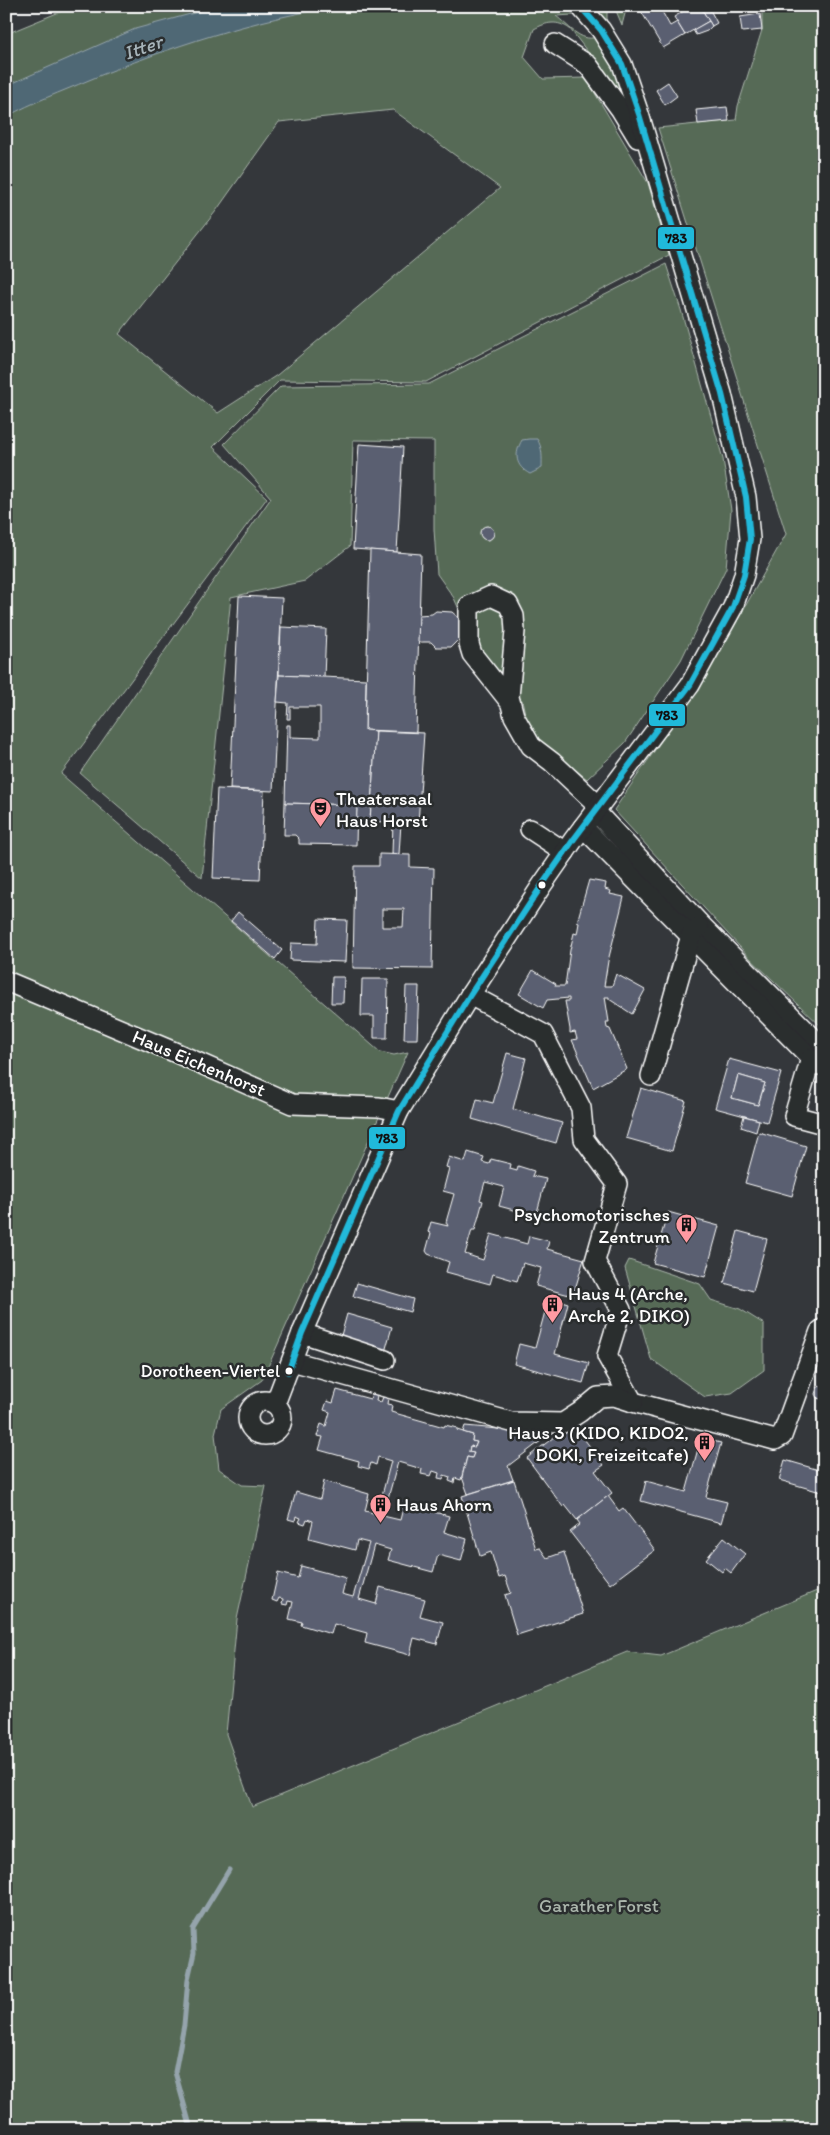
<svg xmlns="http://www.w3.org/2000/svg" width="830" height="2135" font-family="Itim,sans-serif">
  <style>
    .green { fill: #566b57; stroke: #aab5ab; fill-rule: evenodd }
    .water { fill: #4f6874; stroke: #95a4ac }
    .lines { fill: none; stroke-linecap: round; stroke-linejoin: round }
    .stream { stroke: #95a4ac; stroke-width: 5 }
    .building { fill: #5a5f71; stroke: #fff; fill-rule: evenodd }
    .minor-casing { stroke: #fff; stroke-width: 22 }
    .minor { stroke: #2a2d2e; stroke-width: 19 }
    .bus-1-casing { stroke: #2a2d2e; stroke-width: 10 }
    .bus-1 { stroke: #20b9da; stroke-width: 6 }
    .bus-dot { fill: #fff; stroke: #2a2d2e; stroke-width: 2 }
    .labels { text-anchor: middle; dominant-baseline: central; stroke-width: 5; stroke-linejoin: round; paint-order: stroke }
    .bus-label { font-size: 18px; fill: #fff; stroke: #2a2d2e; text-anchor: end }
    .poi-label { font-size: 19px; fill: #fff; stroke: #2a2d2e; text-anchor: start }
    .street-label { font-size: 19px; fill: #fff; stroke: #2a2d2e }
    .park-label { font-size: 19px; fill: #aab5ab; stroke: #2a2d2e }
    .water-label { font-size: 20px; font-style: italic; fill: #a7b4ba; stroke: #2a2d2e }
    .line-badge { stroke: #2a2d2e; stroke-width: 2 }
    .pale-badge-label { font-size: 14px; text-anchor: middle; font-weight: bold; fill: #111 }
  </style>
  <rect width="100%" height="100%" fill="#34373b"/>
  <filter id="ink" filterUnits="userSpaceOnUse"><feTurbulence type="fractalNoise" baseFrequency=".02" numOctaves="2"/><feDisplacementMap in="SourceGraphic" scale="10" xChannelSelector="R" yChannelSelector="G"/><feConvolveMatrix kernelMatrix="1 2 1 2 8 2 1 2 1" color-interpolation-filters="sRGB"/></filter>
  <g filter="url(#ink)">
    <!-- green -->
    <g class="green">
      <path d="M74 6H571L573 15 556 16C567 24 581 43 596 37L614 61 624 99 570 29C557 20 547 22 534 29L524 57 543 79 586 78 648 183 669 255 426 382 280 380 213 447 267 498 61 774 380 1052 394 1055 408 1052 262 1380 221 1409 215 1434 219 1469 242 1485 266 1486 237 1619 226 1734 252 1807 627 1652 661 1656 824 1588V2129H6V34ZM393 110 500 188 277 375 218 413 119 334 216 211 279 122Z"/>
      <path d="M592 6H603L607 12V19L603 22Z"/>
      <path d="M614 6H627L622 25Z"/>
      <path d="M762 6H824V1029L750 958 614 810 672 725 697 692 786 534 658 128 736 120 738 106 762 30Z"/>
      <path d="M666 264 681 310 723 459 731 510 726 568 681 660 625 743 587 779 537 739 526 718 522 700 498 675 476 648 454 598 437 574 434 529V441L353 440 350 546 305 581 231 597 202 878 80 773 271 498 224 444 281 386 429 384Z"/>
      <path d="M629 1260 700 1284 711 1300 740 1309 764 1324V1370L732 1393 705 1397 651 1359 625 1268Z"/>
    </g>
    <!-- water -->
    <g class="water">
      <path d="M220 6H340C254 19 169 47 89 80 61 92 33 102 6 117V86L135 29Z"/>
      <path d="M529 439H537C543 448 542 458 542 468L530 474C515 466 514 454 522 440Z"/>
    </g>
    <g class="lines">
      <!-- stream -->
      <path class="stream" d="M191 2129 175 2072 184 2025 188 1979 194 1953 193 1929 229 1870"/>
    </g>
    <!-- building -->
    <g class="building">
      <path d="M650 6H659L670 26 677 22 685 35 663 48 641 11Z"/>
      <path d="M692 6H700L709 21 685 35 674 17Z"/>
      <path d="M700 6H708L717 23 712 26Z"/>
      <path d="M760 14 762 30 742 32 740 17Z"/>
      <path d="M709 21 712 26 707 31 696 35 693 30Z"/>
      <path d="M668 82 677 96 665 105 656 90Z"/>
      <path d="M727 107 729 121 698 124 696 110Z"/>
      <path d="M359 444 403 447 397 552 353 549Z"/>
      <circle cx="487" cy="533" r="7"/>
      <path d="M370 550 421 554 416 732 365 730Z"/>
      <path d="M239 596 282 598 273 791 230 789Z"/>
      <path d="M436 611 452 612 461 620V637L451 647H436L431 642H418L419 615 432 614Z"/>
      <path d="M281 627 326 629 324 677 279 675Z"/>
      <path d="M279 675 366 679 365 730 376 731 370 821H356L357 805 285 803 287 725H290V737L320 738V707H290V719H287L288 703 277 702Z"/>
      <path d="M376 731 424 733 418 824 370 821Z"/>
      <path d="M217 789 264 791 260 880 213 878Z"/>
      <path d="M285 803 357 805 356 845 299 844V839L295 835H284Z"/>
      <path d="M393 822 401 823 399 854H392Z"/>
      <path d="M379 854 410 855V867L434 868 432 969 353 968 355 866H379ZM382 909H404L403 927H382Z"/>
      <path d="M589 880 606 883 605 889 611 891 610 894 624 897 608 961 604 986H612L616 974 645 990 632 1014 609 999V997H605L609 1022H606L607 1028 610 1029 627 1069 593 1088 572 1040 577 1039 575 1032 570 1033V1029L565 1001H569V998L547 1000 543 1008 519 994 533 970 556 984 555 986H565L570 950 574 933 577 934 579 923 577 922Z"/>
      <path d="M238 912 282 950 275 959 231 921Z"/>
      <path d="M318 919 347 920 345 962 290 960 291 943 317 944Z"/>
      <path d="M332 977H344L343 1003H331Z"/>
      <path d="M362 979H388L387 1038H374V1016H361Z"/>
      <path d="M406 986H419L417 1039H404Z"/>
      <path d="M507 1053 526 1058 513 1109 562 1123 556 1143 472 1119 477 1099 493 1103Z"/>
      <path d="M729 1059 781 1073 767 1122 715 1108ZM738 1075 765 1083 758 1105 732 1098Z"/>
      <path d="M738 1075 765 1083 758 1105 732 1098Z"/>
      <path d="M641 1088 686 1101 672 1151 626 1138Z"/>
      <path d="M744 1116 759 1120 756 1132 741 1127Z"/>
      <path d="M759 1132 806 1146 792 1196 745 1183Z"/>
      <path d="M468 1152 484 1157 482 1162 489 1164 491 1159 511 1164 510 1169 517 1171 518 1166 534 1171 532 1176 546 1179 536 1216 499 1206 504 1187 485 1182 480 1200 483 1201 475 1230H472L465 1254 483 1260 491 1234 527 1244 529 1236 549 1241 547 1249 584 1259 573 1296 536 1286 541 1268 523 1263 517 1281 493 1274 490 1284 446 1272 449 1262 428 1254 426 1251 431 1233 428 1232 431 1222 448 1226 446 1222 454 1194 443 1191 449 1168 446 1167 449 1157 465 1162Z"/>
      <path d="M824 1192V1211L819 1209Z"/>
      <path d="M668 1212 719 1226 705 1277 653 1263Z"/>
      <path d="M738 1231 767 1239 753 1291 724 1283Z"/>
      <path d="M357 1283 413 1299 410 1312 353 1296Z"/>
      <path d="M549 1297 568 1303 555 1354 589 1363 583 1383 514 1364 519 1344 535 1348Z"/>
      <path d="M347 1314 392 1327 385 1352 340 1339Z"/>
      <path d="M820 1386 824 1387V1400L817 1398 815 1394 817 1388Z"/>
      <path d="M337 1390 370 1399 372 1394 377 1395 376 1401 381 1402 383 1397 388 1398 387 1404 392 1405 391 1412 444 1427 445 1425 457 1428V1430L473 1435 472 1441 477 1442 475 1447 470 1446 469 1452 474 1453 472 1458 467 1457 461 1480 455 1478 454 1483 449 1481 450 1477 444 1475 443 1479 438 1478 439 1473 433 1471 431 1476 421 1474 422 1469 398 1462 383 1516 400 1520 404 1504 449 1516 444 1532 467 1539 461 1561 438 1555 433 1572 388 1560 391 1550 374 1545 359 1599 376 1604 380 1587 425 1599 420 1616 443 1622 437 1644 414 1638 410 1655 365 1643 367 1633 334 1624 331 1634 301 1625 302 1622 289 1619 293 1602 288 1601 287 1605 282 1604 283 1599 279 1598 277 1602 272 1600 278 1573 298 1578 301 1566 346 1578 342 1594 353 1597 369 1543 357 1540 355 1550 309 1538 313 1521 307 1519 305 1524 299 1522 301 1518 296 1516 295 1521 288 1519 296 1492 320 1499 324 1481 369 1494 365 1511 377 1514 391 1461 378 1457 376 1465 371 1463 369 1469 358 1466 359 1461 319 1450 323 1437 317 1436 321 1424 326 1426 330 1412 324 1410 327 1401 333 1403Z"/>
      <path d="M824 1408V1431L819 1430 818 1427Z"/>
      <path d="M572 1423 604 1465 595 1471 612 1493 577 1520 565 1505 563 1507 527 1458Z"/>
      <path d="M465 1426 543 1433 546 1437 508 1466 513 1480 468 1494 462 1477 467 1457 472 1458 474 1453 469 1452 470 1446 475 1447 477 1442 472 1441 473 1435 463 1432Z"/>
      <path d="M701 1438 721 1443 706 1497 727 1502 721 1523 641 1501 646 1481 686 1492Z"/>
      <path d="M824 1454V1493L779 1480 785 1460 819 1470Z"/>
      <path d="M514 1480 536 1549 540 1548 547 1558 564 1552 583 1614 517 1635 505 1595 511 1593 505 1576 499 1578 491 1552 480 1556 462 1496Z"/>
      <path d="M608 1496 619 1511 623 1508 655 1550 610 1584 570 1532 580 1524 577 1520Z"/>
      <path d="M724 1537 745 1554 731 1573 725 1568 722 1572 706 1559Z"/>
    </g>
    <g class="lines">
      <defs>
        <g id="minor">
          <path d="M555 44 588 65 621 110 638 138"/>
          <path d="M510 702 472 654 469 644V606L491 596 508 604 514 616 515 631 509 697 514 716 531 746 552 762 599 806"/>
          <path d="M595 811 701 925 824 1049"/>
          <path d="M583 827 811 1058 819 1065 824 1060"/>
          <path d="M530 829 565 852"/>
          <path d="M6 981 172 1051 292 1104 379 1107 399 1111"/>
          <path d="M470 995 543 1034 581 1108 584 1139 617 1184 595 1261 621 1310 607 1356 633 1402 775 1440 782 1436 820 1331 824 1328"/>
          <path d="M811 1058 794 1116 824 1124"/>
          <path d="M651 1076 691 935 699 927"/>
          <path d="M302 1333 385 1360"/>
          <path d="M292 1361 511 1422 563 1423 580 1412 598 1397 614 1396 633 1402"/>
          <circle cx="265" cy="1418" r="17"/>
          <path d="M275 1404 302 1333 399 1111 470 995 542 885 574 839 690 685 733 607 744 575 750 539 746 497 722 394 639 114 622 64 601 30 580 6"/>
        </g>
      </defs>
      <!-- minor casing -->
      <use href="#minor" class="minor-casing"/>
      <!-- minor -->
      <use href="#minor" class="minor"/>
      <defs>
        <path id="bus-1" d="M288 1372 302 1333 399 1111 470 995 542 885 574 839 690 685 733 607 744 575 750 539 746 497 722 394 639 114 622 64 601 30 580 6"/>
      </defs>
      <!-- bus-1 casing -->
      <use href="#bus-1" class="bus-1-casing"/>
      <!-- bus-1 -->
      <use href="#bus-1" class="bus-1"/>
    </g>
  </g>
  <!-- icons -->
  <defs>
    <symbol id="theatre-pin" viewBox="-11 -11 22 30"><path d="M0 17L-7.5 6A9.5 9.5 0 1 1 7.5 6Z" fill="#ff9aa2" stroke="#2a2d2e"/><path d="M-5-5.5Q0-4 5-5.5V0Q5 5 0 6Q-5 5-5 0ZM-3.3-2.5H-1v1.5H-3.3ZM1-2.5H3.3v1.5H1ZM-2.8 1Q0 5.5 2.8 1Z" fill="#111"/></symbol>
    <symbol id="building-pin" viewBox="-11 -11 22 30"><path d="M0 17L-7.5 6A9.5 9.5 0 1 1 7.5 6Z" fill="#ff9aa2" stroke="#2a2d2e"/><path d="M-4-6H4V6H1V3H-1V6H-4ZM-2.5-4.3h1.7v1.8h-1.7ZM.8-4.3h1.7v1.8H.8ZM-2.5-1h1.7V.8h-1.7ZM.8-1h1.7V.8H.8Z" fill="#111"/></symbol>
  </defs>
  <g fill-rule="evenodd">
    <use href="#theatre-pin" x="308" y="796" width="25" height="34"/>
    <use href="#building-pin" x="674" y="1212" width="25" height="34"/>
    <use href="#building-pin" x="540" y="1292" width="25" height="34"/>
    <use href="#building-pin" x="692" y="1430" width="25" height="34"/>
    <use href="#building-pin" x="368" y="1492" width="25" height="34"/>
  </g>
  <!-- markers -->
  <g class="bus-dot">
    <circle cx="542" cy="885" r="4.5"/>
    <circle cx="289" cy="1371" r="4.5"/>
  </g>
  <g class="labels">
    <!-- bus labels -->
    <g class="bus-label">
      <text x="280" y="1371">Dorotheen-Viertel</text>
    </g>
    <!-- poi labels -->
    <g class="poi-label">
      <text x="336" y="798">Theatersaal<tspan x="336" dy="22">Haus Horst</tspan></text>
      <text x="670" y="1214" text-anchor="end">Psychomotorisches<tspan x="670" dy="22">Zentrum</tspan></text>
      <text x="568" y="1293">Haus 4 (Arche,<tspan x="568" dy="22">Arche 2, DIKO)</tspan></text>
      <text x="689" y="1432" text-anchor="end">Haus 3 (KIDO, KIDO2,<tspan x="689" dy="22">DOKI, Freizeitcafe)</tspan></text>
      <text x="396" y="1504">Haus Ahorn</text>
    </g>
    <!-- street labels -->
    <g class="street-label">
      <text transform="translate(199 1063) rotate(23)">Haus Eichenhorst</text>
    </g>
    <!-- park labels -->
    <g class="park-label">
      <text x="599" y="1905">Garather Forst</text>
    </g>
    <!-- water labels -->
    <g class="water-label">
      <text transform="translate(143 47) rotate(-19)">Itter</text>
    </g>
  </g>
  <g class="line-badge">
    <rect x="657" y="226" width="38" height="24" rx="5" fill="#20b9da"/>
    <rect x="648" y="703" width="38" height="24" rx="5" fill="#20b9da"/>
    <rect x="368" y="1126" width="38" height="24" rx="5" fill="#20b9da"/>
  </g>
  <g class="pale-badge-label">
    <text x="676" y="243">783</text>
    <text x="667" y="720">783</text>
    <text x="387" y="1143">783</text>
  </g>
  <!-- margin -->
  <rect width="830" height="2135" fill="none" stroke="#2a2d2e" stroke-width="25"/>
  <rect x="12" y="12" width="805" height="2110" fill="none" stroke="#fff" stroke-width="2" filter="url(#ink)"/>
</svg>
